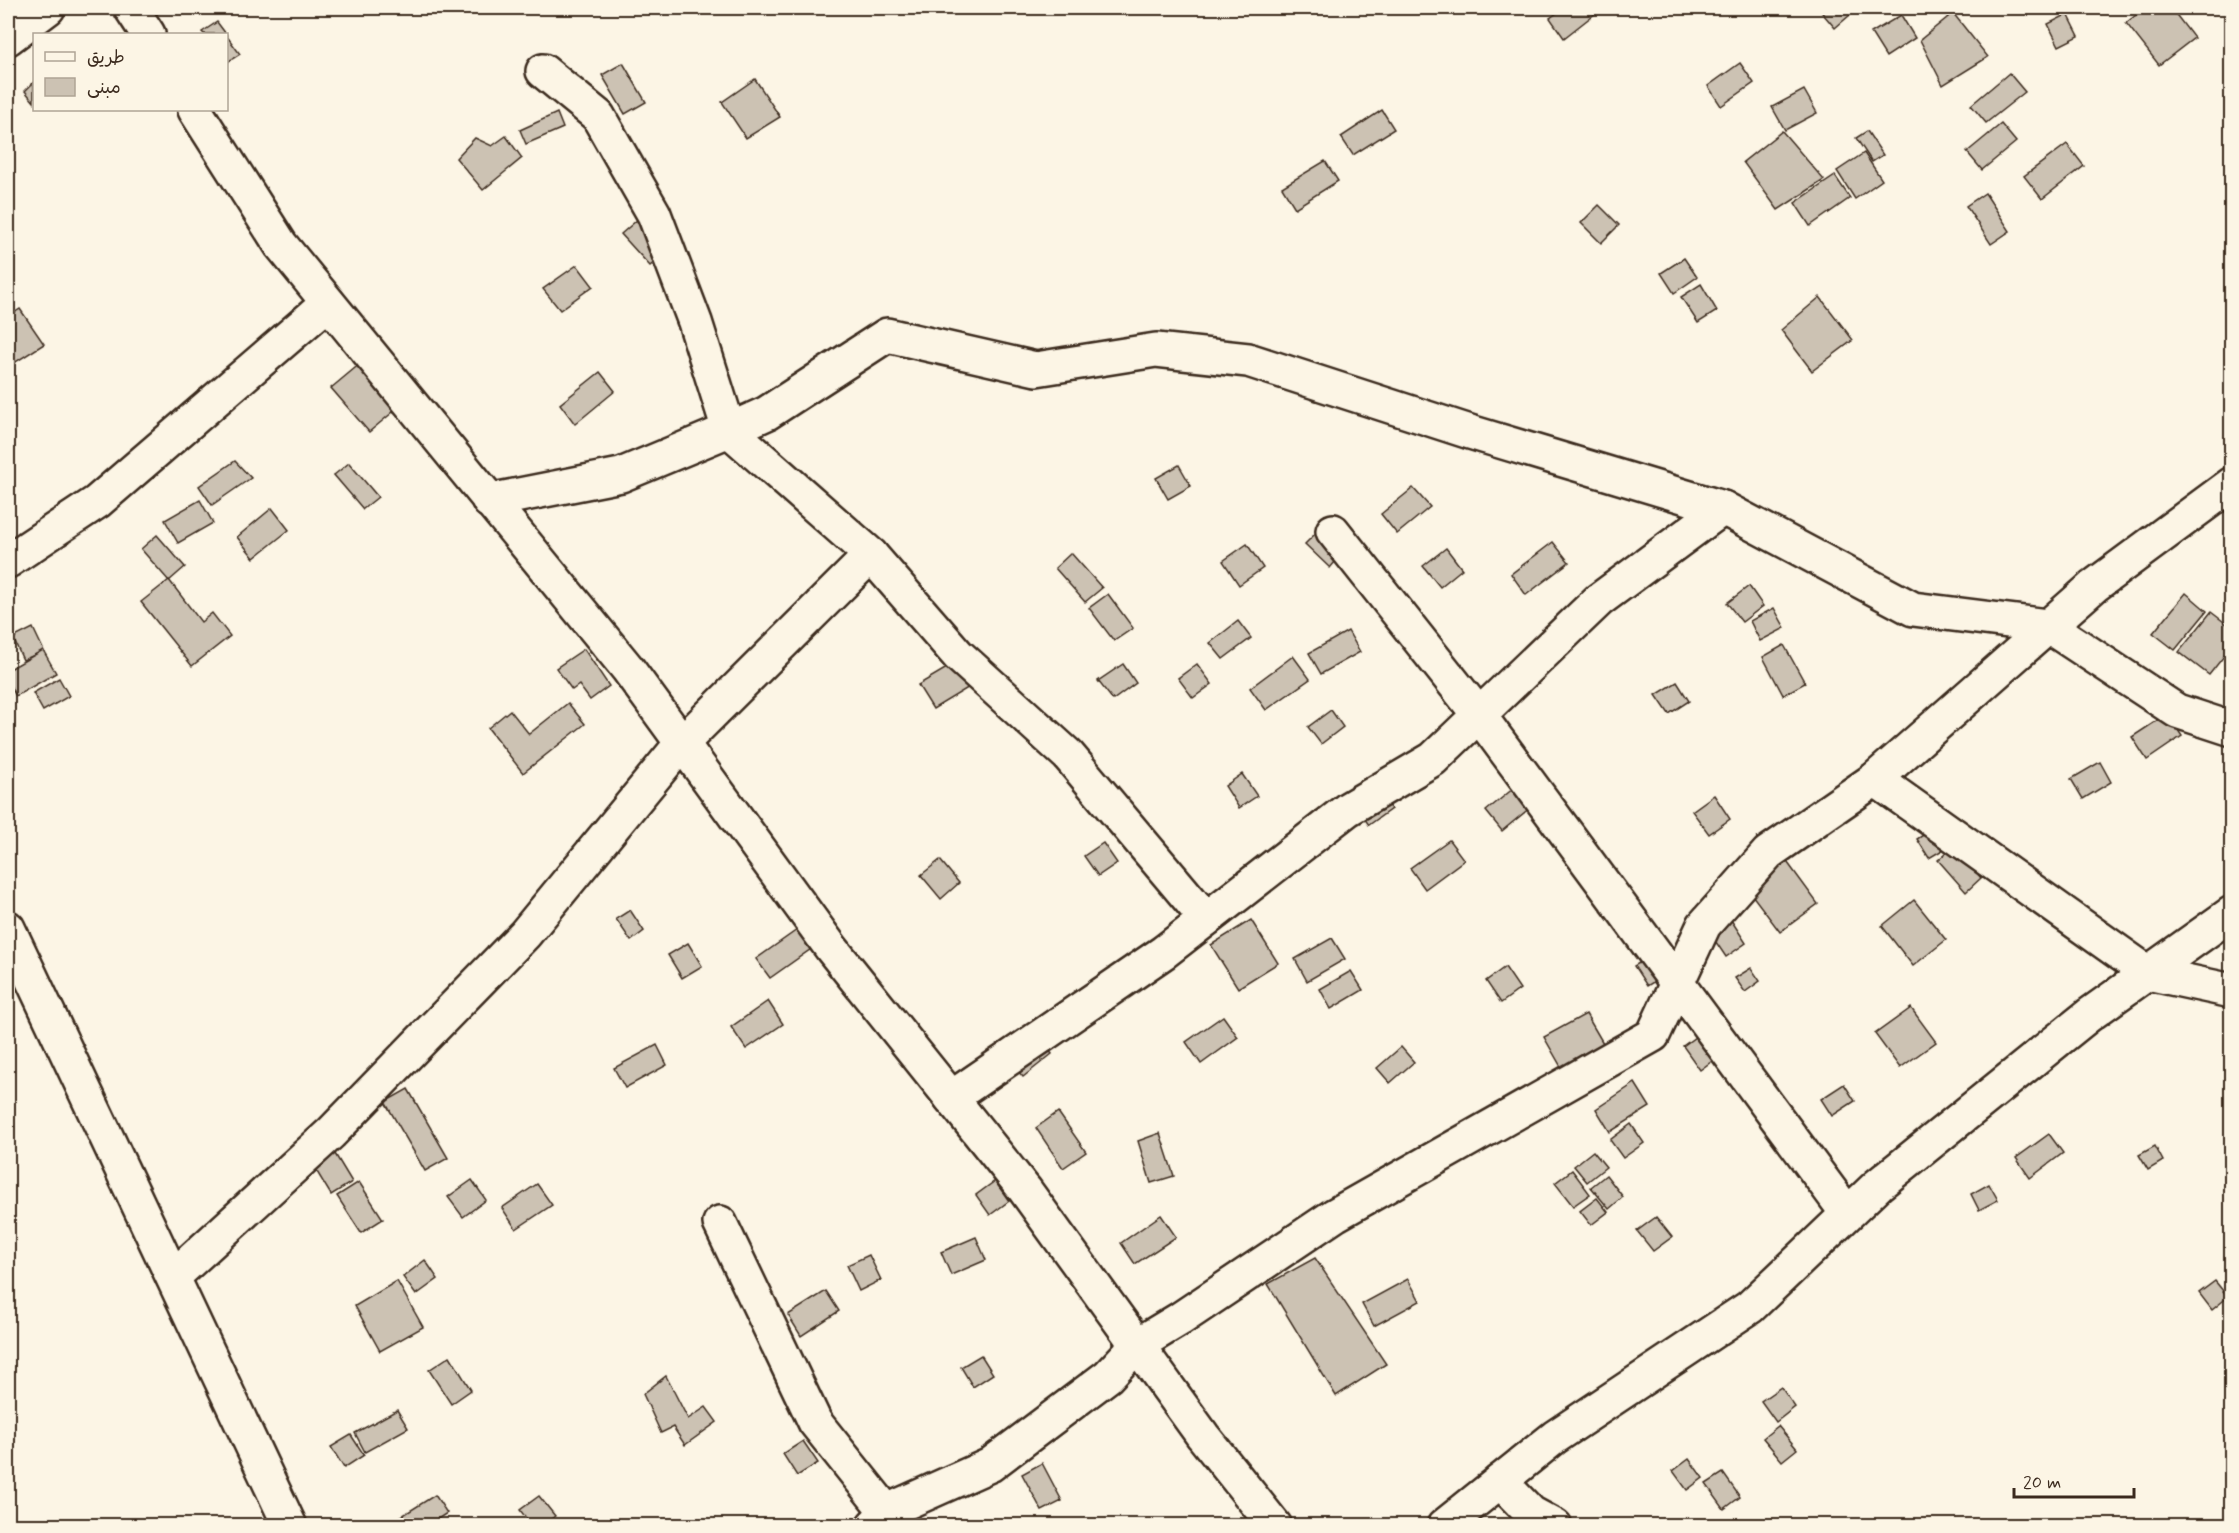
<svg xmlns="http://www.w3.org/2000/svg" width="2239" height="1533" font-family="Mynerve,'Playpen Sans Arabic',sans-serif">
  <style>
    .building { fill: #ccc2b3; stroke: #3b2a1e; stroke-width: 1.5 }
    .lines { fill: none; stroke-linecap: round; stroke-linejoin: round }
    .minor-casing { stroke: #3b2a1e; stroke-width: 38 }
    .tertiary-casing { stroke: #3b2a1e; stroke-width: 38 }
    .minor { stroke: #fcf5e5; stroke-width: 33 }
    .tertiary { stroke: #fcf5e5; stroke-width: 33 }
  </style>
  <rect width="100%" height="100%" fill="#fcf5e5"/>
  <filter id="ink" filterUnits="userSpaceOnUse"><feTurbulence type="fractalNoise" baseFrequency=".0167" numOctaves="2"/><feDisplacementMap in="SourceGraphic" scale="12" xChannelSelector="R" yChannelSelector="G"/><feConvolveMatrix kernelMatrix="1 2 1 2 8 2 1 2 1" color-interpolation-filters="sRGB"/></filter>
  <g filter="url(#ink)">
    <!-- building -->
    <g class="building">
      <path d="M1564 8H1600L1601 9 1564 38 1550 18Z"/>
      <path d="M1818 8H1858L1835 28Z"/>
      <path d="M2145 8H2171L2194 38 2159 65 2126 23Z"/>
      <path d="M1953 13 1988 57 1943 85 1920 40Z"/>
      <path d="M2068 14 2079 36 2059 46 2048 24Z"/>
      <path d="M1901 15 1915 38 1886 57 1871 33Z"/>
      <path d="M217 22 226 34H204L202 32Z"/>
      <path d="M226 35 240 54 226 63Z"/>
      <path d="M623 63 646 102 625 114 602 75Z"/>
      <path d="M1740 63 1754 83 1721 106 1708 86Z"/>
      <path d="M2009 73 2025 92 1986 123 1971 105Z"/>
      <path d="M755 79 780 117 746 138 722 102Z"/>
      <path d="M34 82V102L25 91Z"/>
      <path d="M1804 90 1817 113 1785 130 1772 107Z"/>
      <path d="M1382 110 1394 129 1353 155 1341 137Z"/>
      <path d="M557 113 563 128 526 144 520 130Z"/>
      <path d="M2001 124 2016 142 1982 170 1967 152Z"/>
      <path d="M1782 131 1824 180 1778 210 1743 162Z"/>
      <path d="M1867 131 1883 155 1872 162 1856 138Z"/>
      <path d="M506 136 522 158 483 190 456 158 475 138 492 146Z"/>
      <path d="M2067 144 2084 166 2042 199 2024 176Z"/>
      <path d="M1864 153 1882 180 1855 199 1837 171Z"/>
      <path d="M1325 161 1338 181 1295 208 1282 187Z"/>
      <path d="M1835 176 1850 198 1810 226 1795 203Z"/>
      <path d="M1985 193 2010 231 1991 244 1966 206Z"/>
      <path d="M1599 205 1619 225 1601 243 1581 223Z"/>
      <path d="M637 220 666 252 650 266 621 234Z"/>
      <path d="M1684 258 1697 277 1674 293 1661 273Z"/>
      <path d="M577 265 593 286 560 310 543 289Z"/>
      <path d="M1701 284 1717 311 1698 323 1681 297Z"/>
      <path d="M1820 297 1853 340 1812 371 1781 330Z"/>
      <path d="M20 309 44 344 8 367V317Z"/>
      <path d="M361 363 399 407 369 432 331 388Z"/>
      <path d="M600 372 615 391 575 424 560 404Z"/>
      <path d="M235 461 251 478 212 505 199 486Z"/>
      <path d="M349 463 378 497 363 509 334 475Z"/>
      <path d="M1179 465 1191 486 1168 499 1156 478Z"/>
      <path d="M1413 488 1430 507 1397 534 1381 514Z"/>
      <path d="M200 500 213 523 178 543 165 520Z"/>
      <path d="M272 508 289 530 254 558 237 537Z"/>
      <path d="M1316 533 1340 556 1330 568 1305 544Z"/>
      <path d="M157 535 185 567 169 581 141 549Z"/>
      <path d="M1553 542 1569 562 1526 595 1511 574Z"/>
      <path d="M1247 544 1263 568 1239 585 1223 561Z"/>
      <path d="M1446 548 1462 569 1440 587 1423 566Z"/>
      <path d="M1071 553 1102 588 1085 602 1055 568Z"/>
      <path d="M169 580 201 622 212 613 230 636 192 666 141 602Z"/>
      <path d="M1749 586 1763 606 1742 622 1727 603Z"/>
      <path d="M2186 593 2207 611 2175 650 2153 633Z"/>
      <path d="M1108 594 1133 628 1114 641 1089 608Z"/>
      <path d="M1774 608 1785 628 1760 641 1750 621Z"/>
      <path d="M2211 612 2232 628V646L2209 675 2179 652Z"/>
      <path d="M1238 621 1251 638 1223 659 1210 643Z"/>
      <path d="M33 628 44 651 23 660 13 638Z"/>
      <path d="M1348 631 1360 652 1321 674 1309 653Z"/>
      <path d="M1784 645 1805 683 1783 695 1763 657Z"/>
      <path d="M584 649 609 686 590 700 579 685 572 690 556 668Z"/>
      <path d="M43 650 56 673 16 696 8 682V670Z"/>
      <path d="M1293 656 1310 679 1266 710 1250 688Z"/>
      <path d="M962 659 976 683 933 709 918 685Z"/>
      <path d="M1123 664 1136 683 1113 700 1098 681Z"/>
      <path d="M1197 664 1212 684 1193 698 1178 678Z"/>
      <path d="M59 678 69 696 43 711 33 693Z"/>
      <path d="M1677 682 1689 701 1669 714 1656 695Z"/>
      <path d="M568 703 585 724 523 773 488 728 510 710 529 734Z"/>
      <path d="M1331 710 1343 727 1321 744 1308 727Z"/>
      <path d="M2167 714 2182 736 2147 760 2132 737Z"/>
      <path d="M2100 762 2111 782 2083 799 2071 779Z"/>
      <path d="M1242 774 1257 796 1239 808 1225 786Z"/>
      <path d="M1520 783 1536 803 1502 831 1486 811Z"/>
      <path d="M1374 785 1391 809 1369 825 1352 801Z"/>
      <path d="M1714 795 1730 819 1709 834 1692 811Z"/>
      <path d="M1934 828 1946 848 1929 858 1917 839Z"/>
      <path d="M1449 840 1464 860 1425 889 1410 868Z"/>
      <path d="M1103 843 1117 863 1098 876 1084 856Z"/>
      <path d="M1954 846 1981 878 1966 892 1938 860Z"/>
      <path d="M1785 859 1818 904 1780 932 1746 887Z"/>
      <path d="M940 860 959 883 941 899 921 875Z"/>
      <path d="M1914 900 1946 940 1913 966 1882 926Z"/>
      <path d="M1722 906 1746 943 1726 957 1701 920Z"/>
      <path d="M630 910 644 931 631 941 616 919Z"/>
      <path d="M1251 920 1278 963 1238 988 1211 945Z"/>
      <path d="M797 930 811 949 770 978 756 959Z"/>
      <path d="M1332 938 1345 959 1307 981 1295 959Z"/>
      <path d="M688 943 702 966 682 978 668 955Z"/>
      <path d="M1654 954 1666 974 1647 986 1634 966Z"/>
      <path d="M1505 967 1520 989 1501 1003 1486 981Z"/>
      <path d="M1751 968 1760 981 1745 992 1735 978Z"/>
      <path d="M1351 971 1363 990 1331 1009 1320 989Z"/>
      <path d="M768 1001 783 1024 746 1049 731 1027Z"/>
      <path d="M1911 1008 1936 1042 1900 1068 1875 1034Z"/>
      <path d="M1586 1014 1610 1055 1568 1079 1544 1037Z"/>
      <path d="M1223 1016 1238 1037 1201 1064 1186 1042Z"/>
      <path d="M1706 1029 1723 1053 1700 1070 1683 1046Z"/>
      <path d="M1036 1034 1052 1054 1023 1077 1006 1057Z"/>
      <path d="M657 1045 667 1065 625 1088 614 1068Z"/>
      <path d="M1401 1047 1414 1062 1390 1083 1377 1068Z"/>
      <path d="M1635 1083 1650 1107 1610 1132 1596 1109Z"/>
      <path d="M1844 1084 1855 1101 1832 1116 1821 1099Z"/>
      <path d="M408 1089 448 1158 425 1171 385 1102Z"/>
      <path d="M1058 1112 1086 1152 1063 1168 1036 1128Z"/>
      <path d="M1631 1124 1644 1143 1623 1158 1610 1140Z"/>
      <path d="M1160 1133 1174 1176 1151 1183 1138 1141Z"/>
      <path d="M2049 1134 2063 1153 2030 1178 2016 1158Z"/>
      <path d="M329 1144 352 1182 331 1195 308 1157Z"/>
      <path d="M2155 1146 2163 1161 2148 1170 2139 1155Z"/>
      <path d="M1593 1151 1606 1167 1587 1182 1574 1166Z"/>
      <path d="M1572 1170 1590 1194 1573 1206 1555 1183Z"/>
      <path d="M1606 1175 1623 1197 1609 1209 1591 1187Z"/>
      <path d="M472 1180 486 1200 463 1217 448 1197Z"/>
      <path d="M995 1181 1009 1201 990 1215 976 1195Z"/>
      <path d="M359 1182 383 1219 361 1233 337 1196Z"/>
      <path d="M537 1184 552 1205 516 1229 502 1208Z"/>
      <path d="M1989 1184 1998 1200 1979 1210 1971 1194Z"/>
      <path d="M1597 1198 1608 1212 1591 1225 1580 1211Z"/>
      <path d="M1161 1215 1176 1237 1135 1264 1121 1243Z"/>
      <path d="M1656 1217 1672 1237 1653 1251 1637 1231Z"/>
      <path d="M976 1237 986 1260 951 1275 941 1252Z"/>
      <path d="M869 1255 881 1280 859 1291 847 1265Z"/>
      <path d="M1315 1258 1386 1364 1336 1396 1268 1284Z"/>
      <path d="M425 1260 438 1279 416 1295 403 1277Z"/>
      <path d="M1408 1279 1420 1301 1374 1326 1362 1304Z"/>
      <path d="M397 1281 423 1327 380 1351 355 1306Z"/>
      <path d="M2215 1281 2228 1297 2212 1310 2199 1293Z"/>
      <path d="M826 1291 839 1311 801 1336 788 1315Z"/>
      <path d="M981 1355 993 1374 973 1387 961 1367Z"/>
      <path d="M450 1356 471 1390 451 1404 429 1370Z"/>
      <path d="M666 1376 688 1419 706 1407 717 1422 685 1445 673 1427 661 1433 643 1394Z"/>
      <path d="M1781 1387 1795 1407 1776 1422 1761 1401Z"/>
      <path d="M397 1410 408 1428 365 1452 355 1433Z"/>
      <path d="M1778 1426 1797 1449 1782 1461 1763 1438Z"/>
      <path d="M351 1435 364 1455 344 1468 331 1447Z"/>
      <path d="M803 1441 818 1463 797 1476 783 1454Z"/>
      <path d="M1689 1459 1703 1478 1687 1490 1673 1471Z"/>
      <path d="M1042 1463 1062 1501 1042 1511 1022 1474Z"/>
      <path d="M1723 1473 1740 1497 1724 1509 1706 1484Z"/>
      <path d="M435 1495 447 1513 427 1526H401L397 1519Z"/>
      <path d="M539 1496 555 1516 543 1526H532L520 1510Z"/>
    </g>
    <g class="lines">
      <defs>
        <g id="minor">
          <path d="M131 8 148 34"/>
          <path d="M8 38 48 8"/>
          <path d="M543 71 598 116 654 214 695 322 729 430 871 555 958 655 1068 755 1206 919"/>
          <path d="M195 110 281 245 628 669 832 949 1025 1190 1203 1436 1275 1526"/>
          <path d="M489 501 621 475 729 430 767 413 887 335 1036 369 1156 350 1248 360 1470 432 1723 508 1913 609 2048 626 2177 711 2232 729"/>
          <path d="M1333 531 1479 715 1847 1213"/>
          <path d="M8 561 97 502 328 303"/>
          <path d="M1875 779 2148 973 2232 991"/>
          <path d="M951 1098 1164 952 1348 809 1433 759 1599 600 1723 508"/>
          <path d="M720 1223 815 1422 898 1526"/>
          <path d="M173 1277 331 1133 525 934 682 743 871 555"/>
          <path d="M1500 1481 1531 1513 1555 1526"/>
          <path d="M873 1526 887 1511 990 1465 1108 1376 1137 1345 1180 1319 1335 1215 1653 1035 1704 925 1768 853 1875 779 2094 586 2232 484"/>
          <path d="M1444 1526 1555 1437 1750 1307 1878 1185 2089 1015 2232 913"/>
        </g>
        <path id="tertiary" d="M8 928 290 1526"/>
      </defs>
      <!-- minor casing -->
      <use href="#minor" class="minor-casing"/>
      <!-- tertiary casing -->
      <use href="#tertiary" class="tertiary-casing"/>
      <!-- minor -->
      <use href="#minor" class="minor"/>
      <!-- tertiary -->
      <use href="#tertiary" class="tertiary"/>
    </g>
  </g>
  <!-- margin -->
  <rect width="2239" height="1533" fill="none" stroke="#fcf5e5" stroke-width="30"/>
  <rect x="15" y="15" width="2209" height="1503" fill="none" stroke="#3b2a1e" stroke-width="2" filter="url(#ink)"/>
  <!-- legend -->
  <rect x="33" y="33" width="195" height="78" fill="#fcf5e5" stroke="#afa495" stroke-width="1.5"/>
  <rect x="45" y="52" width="30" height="9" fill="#fcf5e5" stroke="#afa495" stroke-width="1.5"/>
  <text x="87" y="63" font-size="18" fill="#3b2a1e">طريق</text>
  <rect x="45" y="78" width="30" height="18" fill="#ccc2b3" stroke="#afa495" stroke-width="1.5"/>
  <text x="87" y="93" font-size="18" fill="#3b2a1e">مبنى</text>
  <!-- scale -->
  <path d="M2014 1488v9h120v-9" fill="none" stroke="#3b2a1e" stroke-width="3"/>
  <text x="2023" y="1488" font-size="18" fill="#3b2a1e" stroke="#fcf5e5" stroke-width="4.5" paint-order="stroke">20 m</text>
</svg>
